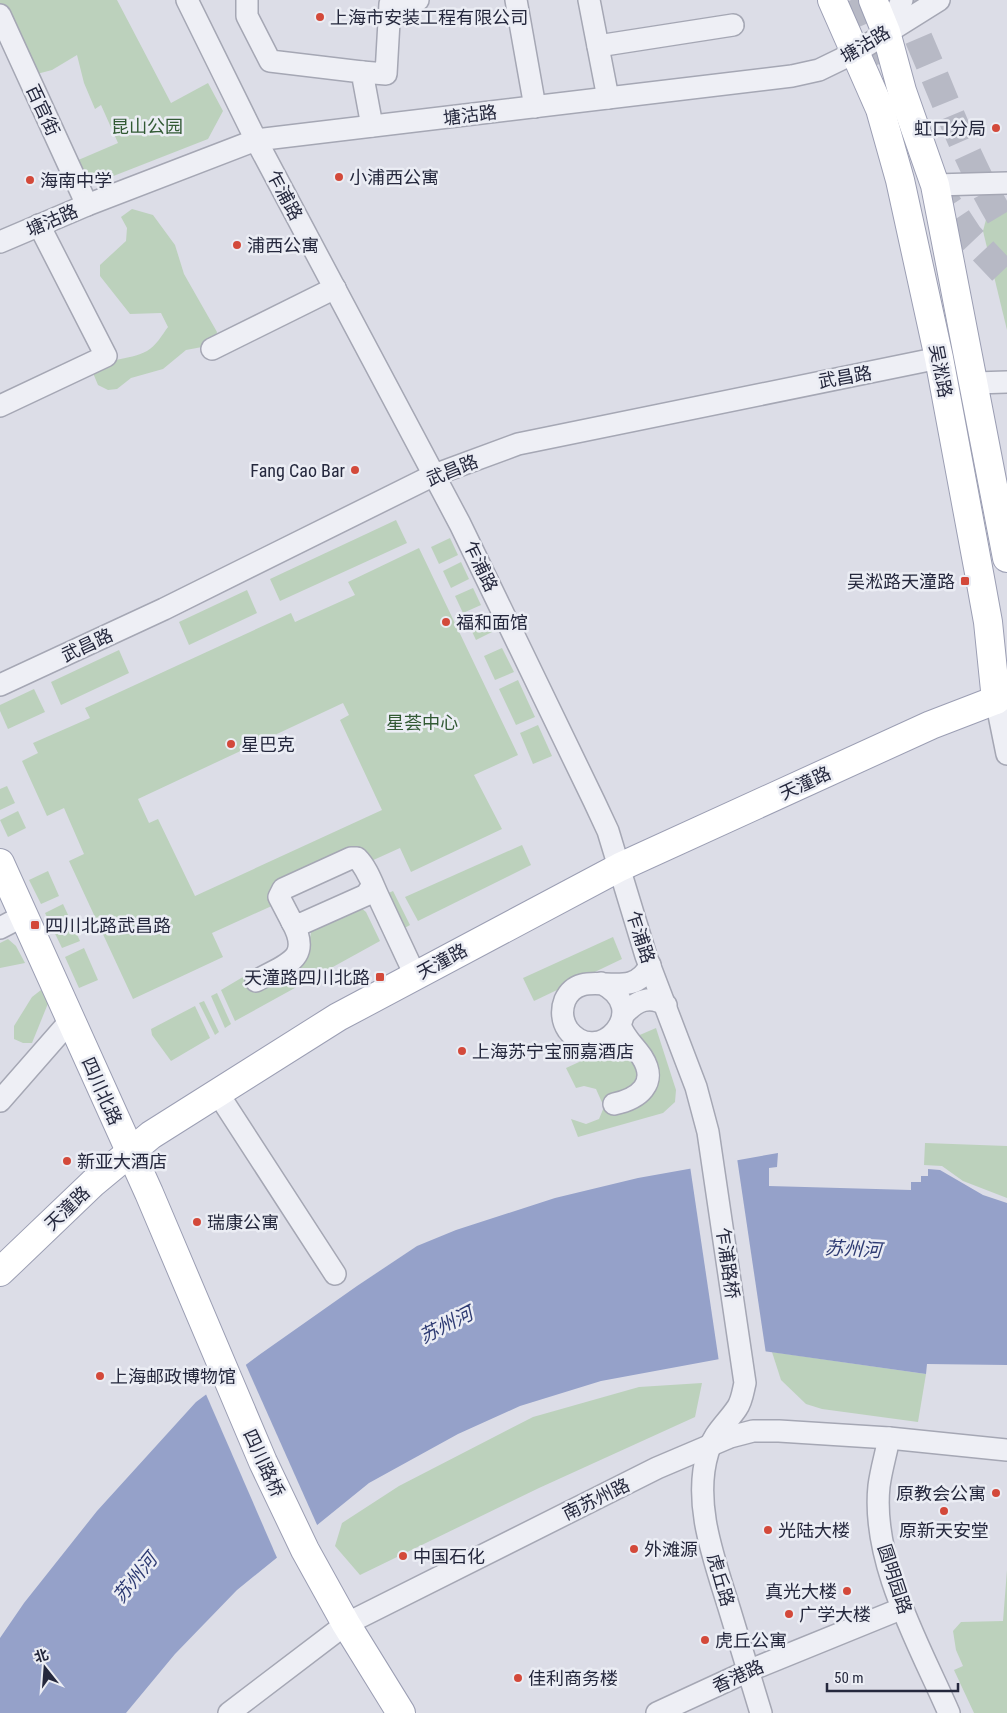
<svg xmlns="http://www.w3.org/2000/svg" width="1007" height="1713" font-family="'Roboto Condensed','Noto Sans SC',sans-serif">
  <style>
    .green { fill: #bcd1bc; fill-rule: evenodd }
    .water { fill: #95a1c9 }
    .pier { fill: #dcdde7 }
    .lines { fill: none; stroke-linecap: round; stroke-linejoin: round }
    .major-tunnel { stroke: #b7b9c5; stroke-width: 28; stroke-dasharray: 28 14; stroke-linecap: butt }
    .minor-casing { stroke: #a5a7b4; stroke-width: 24 }
    .major-casing { stroke: #9b9eb3; stroke-width: 30 }
    .minor { stroke: #eeeff5; stroke-width: 21 }
    .major { stroke: #fff; stroke-width: 28 }
    .poi-dot { fill: #d3493a; stroke: #ebedf4; stroke-width: 2 }
    .labels { text-anchor: middle; dominant-baseline: central; stroke-width: 5; stroke-linejoin: round; paint-order: stroke }
    .poi-label { font-size: 18px; fill: #25283d; stroke: #ebedf4; text-anchor: start }
    .street-label { font-size: 18px; fill: #25283d; stroke: #ebedf4 }
    .park-label { font-size: 18px; fill: #325a34; stroke: #ebedf4 }
    .water-label { font-size: 19px; font-style: italic; fill: #2e3b73; stroke: #ebedf4 }
  </style>
  <rect width="100%" height="100%" fill="#dcdde7"/>
  <!-- green -->
  <g class="green">
    <path d="M0 0H117L171 103 208 83 223 111 208 139 93 184 84 181 76 161 118 143 101 105 95 109 84 83 77 55 52 70 33 75 0 5Z"/>
    <path d="M1007 205V330L983 231 988 212Z"/>
    <path d="M132 209 153 215 175 245 184 274 217 332 215 340 202 347 186 350 163 369 131 378 117 389 108 390 98 385 93 373C109 355 127 362 147 351 156 346 162 335 168 327L161 313 130 314 100 276V265L126 241 127 228 121 217Z"/>
    <path d="M396 520 407 543 280 601 270 579Z"/>
    <path d="M450 538 458 555 439 564 431 547Z"/>
    <path d="M419 548 518 755 474 775 502 829 411 872 400 848 212 933 223 957 133 999 69 861 84 854 64 808 47 816 22 761 38 753 33 743 90 718 85 708 291 613 295 622 355 595 348 582ZM343 703 349 715 340 720 382 810 195 896 158 819 149 823 138 799Z"/>
    <path d="M461 562 469 579 451 588 443 571Z"/>
    <path d="M473 588 481 605 463 613 455 596Z"/>
    <path d="M247 590 257 613 189 645 179 622Z"/>
    <path d="M486 614 494 631 476 640 468 623Z"/>
    <path d="M502 648 514 672 495 680 484 656Z"/>
    <path d="M119 650 129 673 61 705 51 682Z"/>
    <path d="M518 680 535 717 516 725 499 689Z"/>
    <path d="M34 689 45 712 8 729 0 711V705Z"/>
    <path d="M538 725 552 756 533 764 520 733Z"/>
    <path d="M7 786 15 803 0 810V789Z"/>
    <path d="M18 811 26 828 8 837 0 820Z"/>
    <path d="M522 845 531 865 418 921 405 897Z"/>
    <path d="M48 871 59 896 41 904 29 880Z"/>
    <path d="M393 891 410 925 401 930 384 895Z"/>
    <path d="M63 904 80 941 62 948 45 913Z"/>
    <path d="M360 907 366 912 380 941 235 1021 221 990 248 974 259 991C291 972 305 968 312 928Z"/>
    <path d="M613 937 622 959 534 1001 523 978Z"/>
    <path d="M8 939 16 946 25 963 0 968V943Z"/>
    <path d="M84 948 98 980 79 988 65 957Z"/>
    <path d="M41 990 49 1001 32 1043H23L14 1039V1026L32 997Z"/>
    <path d="M217 993 231 1024 225 1028 211 996Z"/>
    <path d="M204 1001 219 1032 215 1035 199 1003Z"/>
    <path d="M195 1006 210 1038 171 1061 152 1035 151 1029Z"/>
    <path d="M656 1028 676 1090 675 1102 663 1113 578 1137 571 1119 586 1124 599 1119 604 1107 596 1089 584 1086 576 1088 566 1068 614 1046C629 1052 643 1068 633 1085L645 1099 635 1037Z"/>
    <path d="M925 1143 1007 1146V1198L963 1181 942 1166 924 1165Z"/>
    <path d="M772 1352 926 1374 918 1422 822 1409 806 1404 781 1380Z"/>
    <path d="M702 1383 695 1417 539 1488 360 1575 335 1546 342 1523 399 1486 533 1417 639 1387Z"/>
    <path d="M1007 1570V1713H974L954 1670 963 1666 956 1650 953 1631 961 1622 1003 1621Z"/>
  </g>
  <!-- water -->
  <path class="water" d="M778 1153 777 1167 769 1168V1186L911 1190V1182H921V1176H928V1169L940 1170 983 1195 1007 1203V1365L927 1364 926 1374 763 1351 601 1381 520 1406 458 1434 369 1483 237 1590 175 1654 126 1713H0V1638L24 1603 97 1511 196 1402 259 1355 357 1286 417 1246 456 1230 555 1198 638 1178Z"/>
  <!-- pier -->
  <g class="pier">
    <path d="M737 1158 766 1354 719 1362 690 1166Z"/>
    <path d="M245 1363 318 1527 278 1560 205 1392Z"/>
  </g>
  <g class="lines">
    <!-- major-tunnel -->
    <g class="major-tunnel">
      <path d="M851 0 899 114"/>
      <path d="M901 0C938 76 962 157 1007 228"/>
      <path d="M934 183 969 236 1007 276"/>
    </g>
    <defs>
      <g id="minor">
        <path d="M187 0 256 140 460 524 594 801 608 831 646 956 696 1087 708 1132 745 1383C743 1391 742 1401 737 1408 727 1423 713 1434 708 1452 692 1504 715 1561 730 1611 740 1645 751 1679 761 1713"/>
        <path d="M247 0V16L270 61 362 72 372 126"/>
        <path d="M516 0 535 107"/>
        <path d="M589 0 608 98"/>
        <path d="M0 15 87 205"/>
        <path d="M887 32 902 0"/>
        <path d="M598 46 733 25"/>
        <path d="M362 72 386 74 390 4 418 0"/>
        <path d="M935 185 1007 183"/>
        <path d="M0 242 87 205 256 140 792 76 819 70 856 52 939 0"/>
        <path d="M212 349 335 288"/>
        <path d="M975 383 1007 382"/>
        <path d="M0 406 106 356 39 225"/>
        <path d="M0 685 164 609 434 475 518 444 939 358"/>
        <path d="M996 700 1007 754"/>
        <path d="M373 885 366 895 301 924 292 922 279 897 283 889 351 858H357C367 868 372 883 378 896L415 975"/>
        <path d="M0 928 23 916"/>
        <path d="M256 981C285 964 313 960 292 922"/>
        <path d="M601 983C654 1009 598 1069 568 1030 562 1021 561 1010 565 1000 582 963 631 1006 650 965"/>
        <path d="M623 1015C636 1001 649 994 666 1005"/>
        <path d="M217 1092 335 1274"/>
        <path d="M0 1101 70 1021"/>
        <path d="M614 1104C638 1099 659 1084 642 1057 634 1045 625 1039 620 1025"/>
        <path d="M889 1438C886 1454 881 1470 879 1486 871 1562 920 1646 949 1713"/>
        <path d="M229 1713 346 1624 657 1468 730 1437 753 1431H779L889 1438 1007 1450"/>
        <path d="M657 1713 748 1671 903 1608"/>
      </g>
      <g id="major">
        <path d="M832 0 880 109 900 180 939 358 980 578 988 622 996 700"/>
        <path d="M873 0 886 32 902 91 935 185 1007 558"/>
        <path d="M0 863 149 1193 263 1462 305 1550 346 1624 401 1713"/>
        <path d="M0 1272 93 1183 151 1135 338 1017 620 867 931 725 996 700 1007 692"/>
      </g>
    </defs>
    <!-- minor casing -->
    <use href="#minor" class="minor-casing"/>
    <!-- major casing -->
    <use href="#major" class="major-casing"/>
    <!-- minor -->
    <use href="#minor" class="minor"/>
    <!-- major -->
    <use href="#major" class="major"/>
  </g>
  <!-- markers -->
  <g class="poi-dot">
    <circle cx="320" cy="17" r="5"/>
    <circle cx="996" cy="128" r="5"/>
    <circle cx="339" cy="177" r="5"/>
    <circle cx="30" cy="180" r="5"/>
    <circle cx="237" cy="245" r="5"/>
    <circle cx="355" cy="470" r="5"/>
    <rect x="960" y="576" width="10" height="10" rx="2.5"/>
    <circle cx="446" cy="622" r="5"/>
    <circle cx="231" cy="744" r="5"/>
    <rect x="30" y="920" width="10" height="10" rx="2.5"/>
    <rect x="375" y="972" width="10" height="10" rx="2.5"/>
    <circle cx="462" cy="1051" r="5"/>
    <circle cx="67" cy="1161" r="5"/>
    <circle cx="197" cy="1222" r="5"/>
    <circle cx="100" cy="1376" r="5"/>
    <circle cx="996" cy="1493" r="5"/>
    <circle cx="944" cy="1511" r="5"/>
    <circle cx="768" cy="1530" r="5"/>
    <circle cx="634" cy="1549" r="5"/>
    <circle cx="403" cy="1556" r="5"/>
    <circle cx="847" cy="1591" r="5"/>
    <circle cx="789" cy="1614" r="5"/>
    <circle cx="705" cy="1640" r="5"/>
    <circle cx="518" cy="1678" r="5"/>
  </g>
  <g class="labels">
    <!-- poi labels -->
    <g class="poi-label">
      <text x="330" y="17">上海市安装工程有限公司</text>
      <text x="986" y="128" text-anchor="end">虹口分局</text>
      <text x="349" y="177">小浦西公寓</text>
      <text x="40" y="180">海南中学</text>
      <text x="247" y="245">浦西公寓</text>
      <text x="345" y="470" text-anchor="end">Fang Cao Bar</text>
      <text x="955" y="581" text-anchor="end">吴淞路天潼路</text>
      <text x="456" y="622">福和面馆</text>
      <text x="241" y="744">星巴克</text>
      <text x="45" y="925">四川北路武昌路</text>
      <text x="370" y="977" text-anchor="end">天潼路四川北路</text>
      <text x="472" y="1051">上海苏宁宝丽嘉酒店</text>
      <text x="77" y="1161">新亚大酒店</text>
      <text x="207" y="1222">瑞康公寓</text>
      <text x="110" y="1376">上海邮政博物馆</text>
      <text x="986" y="1493" text-anchor="end">原教会公寓</text>
      <text x="778" y="1530">光陆大楼</text>
      <text x="944" y="1530" text-anchor="middle">原新天安堂</text>
      <text x="644" y="1549">外滩源</text>
      <text x="413" y="1556">中国石化</text>
      <text x="837" y="1591" text-anchor="end">真光大楼</text>
      <text x="799" y="1614">广学大楼</text>
      <text x="715" y="1640">虎丘公寓</text>
      <text x="528" y="1678">佳利商务楼</text>
    </g>
    <!-- street labels -->
    <g class="street-label">
      <text transform="translate(865 44) rotate(-31)">塘沽路</text>
      <text transform="translate(43 110) rotate(65)">百官街</text>
      <text transform="translate(470 115) rotate(-7)">塘沽路</text>
      <text transform="translate(285 195) rotate(62)">乍浦路</text>
      <text transform="translate(52 220) rotate(-23)">塘沽路</text>
      <text transform="translate(941 371) rotate(79)">吴淞路</text>
      <text transform="translate(845 377) rotate(-10)">武昌路</text>
      <text transform="translate(452 470) rotate(-22)">武昌路</text>
      <text transform="translate(481 566) rotate(64)">乍浦路</text>
      <text transform="translate(87 645) rotate(-25)">武昌路</text>
      <text transform="translate(805 783) rotate(-25)">天潼路</text>
      <text transform="translate(641 937) rotate(72)">乍浦路</text>
      <text transform="translate(442 961) rotate(-28)">天潼路</text>
      <text transform="translate(102 1091) rotate(66)">四川北路</text>
      <text transform="translate(67 1208) rotate(-44)">天潼路</text>
      <text transform="translate(728 1263) rotate(82)">乍浦路桥</text>
      <text transform="translate(264 1463) rotate(65)">四川路桥</text>
      <text transform="translate(596 1499) rotate(-26)">南苏州路</text>
      <text transform="translate(895 1579) rotate(72)">圆明园路</text>
      <text transform="translate(721 1580) rotate(74)">虎丘路</text>
      <text transform="translate(738 1676) rotate(-24)">香港路</text>
    </g>
    <!-- park labels -->
    <g class="park-label">
      <text x="147" y="126">昆山公园</text>
      <text x="422" y="722">星荟中心</text>
    </g>
    <!-- water labels -->
    <g class="water-label">
      <text transform="translate(853 1249) rotate(3)">苏州河</text>
      <text transform="translate(446 1325) rotate(-27)">苏州河</text>
      <text transform="translate(135 1578) rotate(-51)">苏州河</text>
    </g>
  </g>
  <!-- north arrow -->
  <g transform="translate(45 1668) rotate(343)" stroke="#ebedf4" stroke-width="4" paint-order="stroke">
  <path d="M0-4L9 19L0 12L-9 19Z" fill="#25283d"/>
  <text y="-8" font-size="14" font-weight="bold" text-anchor="middle" fill="#25283d">北</text>
  </g>
  <!-- scale -->
  <path d="M827 1683v8h131v-8" fill="none" stroke="#25283d" stroke-width="2.5"/>
  <text x="834" y="1683" font-size="15" fill="#25283d" stroke="#ebedf4" stroke-width="4" paint-order="stroke">50 m</text>
</svg>
